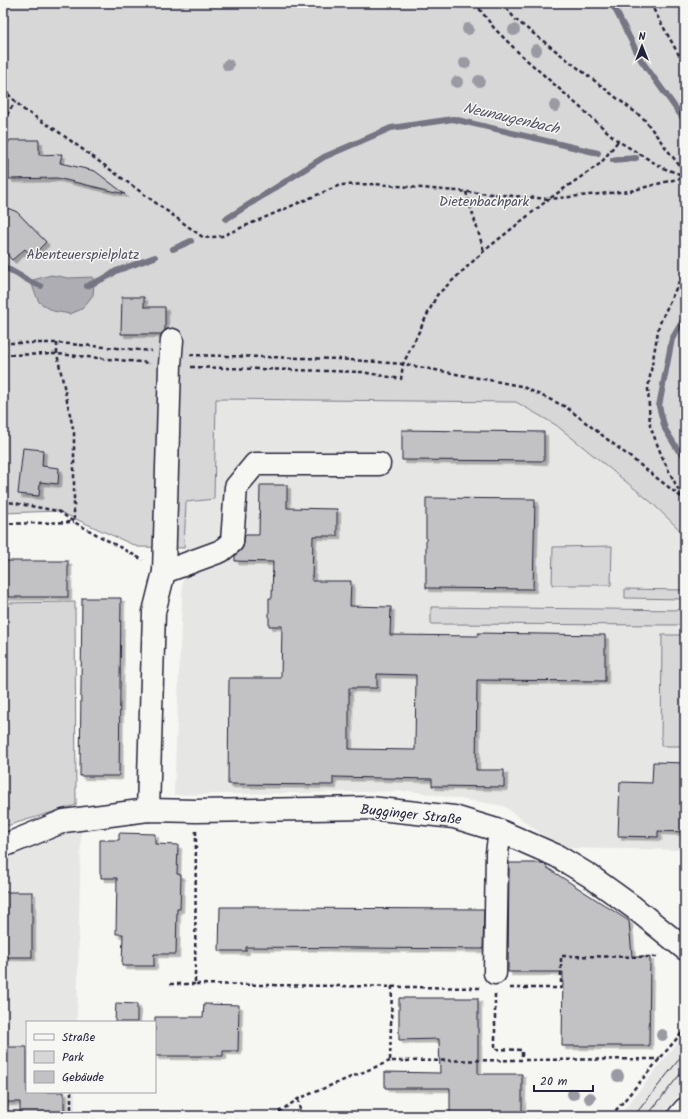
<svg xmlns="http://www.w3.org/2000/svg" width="688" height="1119" font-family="Kalam,sans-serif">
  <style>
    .built { fill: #e6e6e4 }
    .green { fill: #d7d7d7; stroke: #7c7c89 }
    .water { fill: #adadb3; stroke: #757583 }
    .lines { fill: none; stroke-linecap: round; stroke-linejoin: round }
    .stream { stroke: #757583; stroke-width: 6 }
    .building { fill: #c2c2c4; stroke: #22223b; fill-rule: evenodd; filter: url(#shadow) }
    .minor-casing { stroke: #22223b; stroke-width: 25 }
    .path { stroke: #22223b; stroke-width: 2.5; stroke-dasharray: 4 3; stroke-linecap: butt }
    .minor { stroke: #f6f6f2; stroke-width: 22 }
    .tram { stroke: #22223b; stroke-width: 1 }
    .tree { fill: #9a9aa3 }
    .labels { text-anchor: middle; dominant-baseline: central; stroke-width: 3; stroke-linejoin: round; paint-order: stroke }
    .park-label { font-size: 14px; fill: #4f4f62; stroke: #f6f6f2 }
    .street-label { font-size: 14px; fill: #22223b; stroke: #f6f6f2 }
    .water-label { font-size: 15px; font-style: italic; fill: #535365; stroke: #f6f6f2 }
  </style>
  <defs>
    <filter id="shadow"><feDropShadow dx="3.5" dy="3.5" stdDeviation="0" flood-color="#0004"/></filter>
  </defs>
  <rect width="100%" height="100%" fill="#f6f6f2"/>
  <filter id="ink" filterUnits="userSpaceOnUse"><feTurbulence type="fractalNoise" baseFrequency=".025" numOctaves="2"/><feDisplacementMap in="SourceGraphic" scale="8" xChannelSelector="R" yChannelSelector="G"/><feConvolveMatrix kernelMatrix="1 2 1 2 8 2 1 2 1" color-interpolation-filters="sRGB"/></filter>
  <g filter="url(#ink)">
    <!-- built -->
    <g class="built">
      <path d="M216 399 516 402 556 425 651 502 685 535V850L560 848 504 806 410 791 174 795 186 502 214 499Z"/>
      <path d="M81 828 77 1022H27V1092H75V1116H3V860Z"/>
      <path d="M685 1033V1087L662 1116H619Z"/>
    </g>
    <!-- green -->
    <g class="green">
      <path d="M3 3H685V535L651 502 556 425 516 402 216 399 214 499 186 502 184 548 138 547 58 511 3 513Z"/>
      <path d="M612 546 611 585H552L553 547Z"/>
      <path d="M625 589 685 590V599L625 598Z"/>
      <path d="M75 602 76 805 3 827V603Z"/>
      <path d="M431 607 685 610V625L431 624Z"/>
      <path d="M662 635H685V746H661Z"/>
    </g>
    <!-- water -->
    <path class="water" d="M51 275 69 278 93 277 94 284 93 295 82 309 70 314 53 311 39 302 33 288V280Z"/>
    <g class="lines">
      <!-- stream -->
      <g class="stream">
        <path d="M612 3 641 60 685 121"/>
        <path d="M613 160 636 158"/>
        <path d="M226 219 324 157 391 128 453 119 598 153"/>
        <path d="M173 249 191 241"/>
        <path d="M3 266 33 283 41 286"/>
        <path d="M87 286 109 276 116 271 155 257"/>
        <path d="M685 317 672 339 659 406 665 429 678 450 685 456"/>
      </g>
    </g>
    <!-- building -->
    <g class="building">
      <path d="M10 140H39V155L62 154 60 163 95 171 125 194 57 178 9 179V160L3 156V151Z"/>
      <path d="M3 206 17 212 46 242 32 256 25 249 12 260 3 250Z"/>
      <path d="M122 297H144V307H165V330L161 334H121Z"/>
      <path d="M402 430 544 432V461L402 460Z"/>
      <path d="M23 448 43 450 42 466 59 468 58 484 40 482 39 496 18 494Z"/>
      <path d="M260 485H287V508L337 509V536H313L312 581H351L350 606 391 607 390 635 478 636V633L605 635V681L477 680 476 770H504V787L432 786V779L333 777V785L228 784 229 678H281L282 626H269V598H272L273 562 235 561V556L243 547 245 535H259ZM377 674 416 675 415 750 349 749V688H377Z"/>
      <path d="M426 498 535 499 533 589 426 588Z"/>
      <rect x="3" y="561" width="65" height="36"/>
      <path d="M82 598H121L119 776H80Z"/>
      <path d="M653 762 685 763V832L658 831V837L618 836 620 782 652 783Z"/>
      <path d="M119 833 155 834V844L178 845 177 874 181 875 180 909H177L176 954H154V966H122L123 934H116L117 878H101V874H100V840H119Z"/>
      <path d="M509 863H542L546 865V867L629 921 632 957H650L649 1046H562L563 972H508Z"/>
      <rect x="3" y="892" width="29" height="65"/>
      <path d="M243 906H259V908L484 909 483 949 246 947V951H219L220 907H243Z"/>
      <path d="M399 998H478V1074H522V1116H450V1088H385V1072L440 1073 439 1039 399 1040Z"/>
      <path d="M116 1003 137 1004V1022H115Z"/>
      <path d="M204 1004 239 1005 238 1051H223V1056H155V1017H203Z"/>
      <path d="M3 1047H27V1092H64V1116H20V1102H3Z"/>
    </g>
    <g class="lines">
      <defs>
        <g id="minor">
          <path d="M164 572 221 551 232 542 236 487 255 464H379"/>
          <path d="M148 810 154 612 164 572 170 365 172 340"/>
          <path d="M3 846 64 821 148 810 196 811 370 808 454 817 500 831 557 856 590 876 633 907 685 949"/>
          <path d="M495 973 497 853 500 831"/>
          <path d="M679 1116 685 1109"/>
        </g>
      </defs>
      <!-- minor casing -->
      <use href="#minor" class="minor-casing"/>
      <!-- path -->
      <g class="path">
        <path d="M475 3 494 28 520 54 618 141 663 168 685 176"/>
        <path d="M502 3 516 20 644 119 685 173"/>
        <path d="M650 3 685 66"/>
        <path d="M3 89 24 110 56 130 204 238 222 236 340 185 375 184 549 199 601 163 618 141"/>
        <path d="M3 121 15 102"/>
        <path d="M466 192 484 251"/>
        <path d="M3 343H57L152 351"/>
        <path d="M57 343V354L74 433V522"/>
        <path d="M3 355 57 354 150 363"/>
        <path d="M190 355 339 359 403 364 521 386 566 407 685 500"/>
        <path d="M191 367 362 372 401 379 403 364 437 295 484 251 549 199 630 191 685 177"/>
        <path d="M682 497 663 459 650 426 648 388 659 325 685 269"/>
        <path d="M3 501 58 511 74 522 143 560"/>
        <path d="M3 524 74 522"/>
        <path d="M196 831 195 984 481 988"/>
        <path d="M170 984H195"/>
        <path d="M392 986 390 1061 660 1059"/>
        <path d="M510 988H561V956L658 957 659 955"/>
        <path d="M495 994V1049L522 1050V1059"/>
        <path d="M298 1099 300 1110"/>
        <path d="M71 1116V1092"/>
        <path d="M273 1116 298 1099 390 1061"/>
        <path d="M611 1116 685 1029"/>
      </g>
      <!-- minor -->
      <use href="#minor" class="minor"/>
      <!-- tram -->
      <g class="tram">
        <path d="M634 1116 685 1052"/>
        <path d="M647 1116 685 1068"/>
      </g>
    </g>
    <!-- trees -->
    <g class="tree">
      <circle cx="468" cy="29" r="6"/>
      <circle cx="514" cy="30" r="6"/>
      <circle cx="536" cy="50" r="6"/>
      <circle cx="465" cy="63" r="6"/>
      <circle cx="228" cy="65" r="6"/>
      <circle cx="479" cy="81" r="6"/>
      <circle cx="457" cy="82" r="6"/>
      <circle cx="555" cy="106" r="6"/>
      <circle cx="662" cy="1035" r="6"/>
      <circle cx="618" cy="1076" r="6"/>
      <circle cx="573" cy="1094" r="6"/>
      <circle cx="590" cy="1098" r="6"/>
    </g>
  </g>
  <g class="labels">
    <!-- park labels -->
    <g class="park-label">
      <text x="484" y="202">Dietenbachpark</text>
      <text x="83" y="255">Abenteuerspielplatz</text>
    </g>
    <!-- street labels -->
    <g class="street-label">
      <text transform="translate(411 815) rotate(6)">Bugginger Straße</text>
    </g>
    <!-- water labels -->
    <g class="water-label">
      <text transform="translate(511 119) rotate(13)">Neunaugenbach</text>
    </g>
  </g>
  <!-- margin -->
  <rect width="688" height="1119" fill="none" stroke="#f6f6f2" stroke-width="16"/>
  <rect x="8" y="8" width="672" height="1103" fill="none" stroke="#22223b" stroke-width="1.5" filter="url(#ink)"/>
  <!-- legend -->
  <rect x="26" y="1021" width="130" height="72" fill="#f6f6f2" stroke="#a1a1a9"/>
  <rect x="34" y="1034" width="20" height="6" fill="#f6f6f2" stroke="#a1a1a9"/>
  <text x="62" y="1041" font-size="12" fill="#22223b">Straße</text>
  <rect x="34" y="1051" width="20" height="12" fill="#d7d7d7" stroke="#a1a1a9"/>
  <text x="62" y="1061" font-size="12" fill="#22223b">Park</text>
  <rect x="34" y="1071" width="20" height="12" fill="#c2c2c4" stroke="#a1a1a9"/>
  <text x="62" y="1081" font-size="12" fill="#22223b">Gebäude</text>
  <!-- north arrow -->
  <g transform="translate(642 46)" stroke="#f6f6f2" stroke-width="3" paint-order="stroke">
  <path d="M0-3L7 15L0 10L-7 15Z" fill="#22223b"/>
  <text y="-6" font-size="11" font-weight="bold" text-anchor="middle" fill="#22223b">N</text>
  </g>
  <!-- scale -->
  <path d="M534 1085v6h59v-6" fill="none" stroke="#22223b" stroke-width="2"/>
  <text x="540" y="1085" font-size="12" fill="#22223b" stroke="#f6f6f2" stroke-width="3" paint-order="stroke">20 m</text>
</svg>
